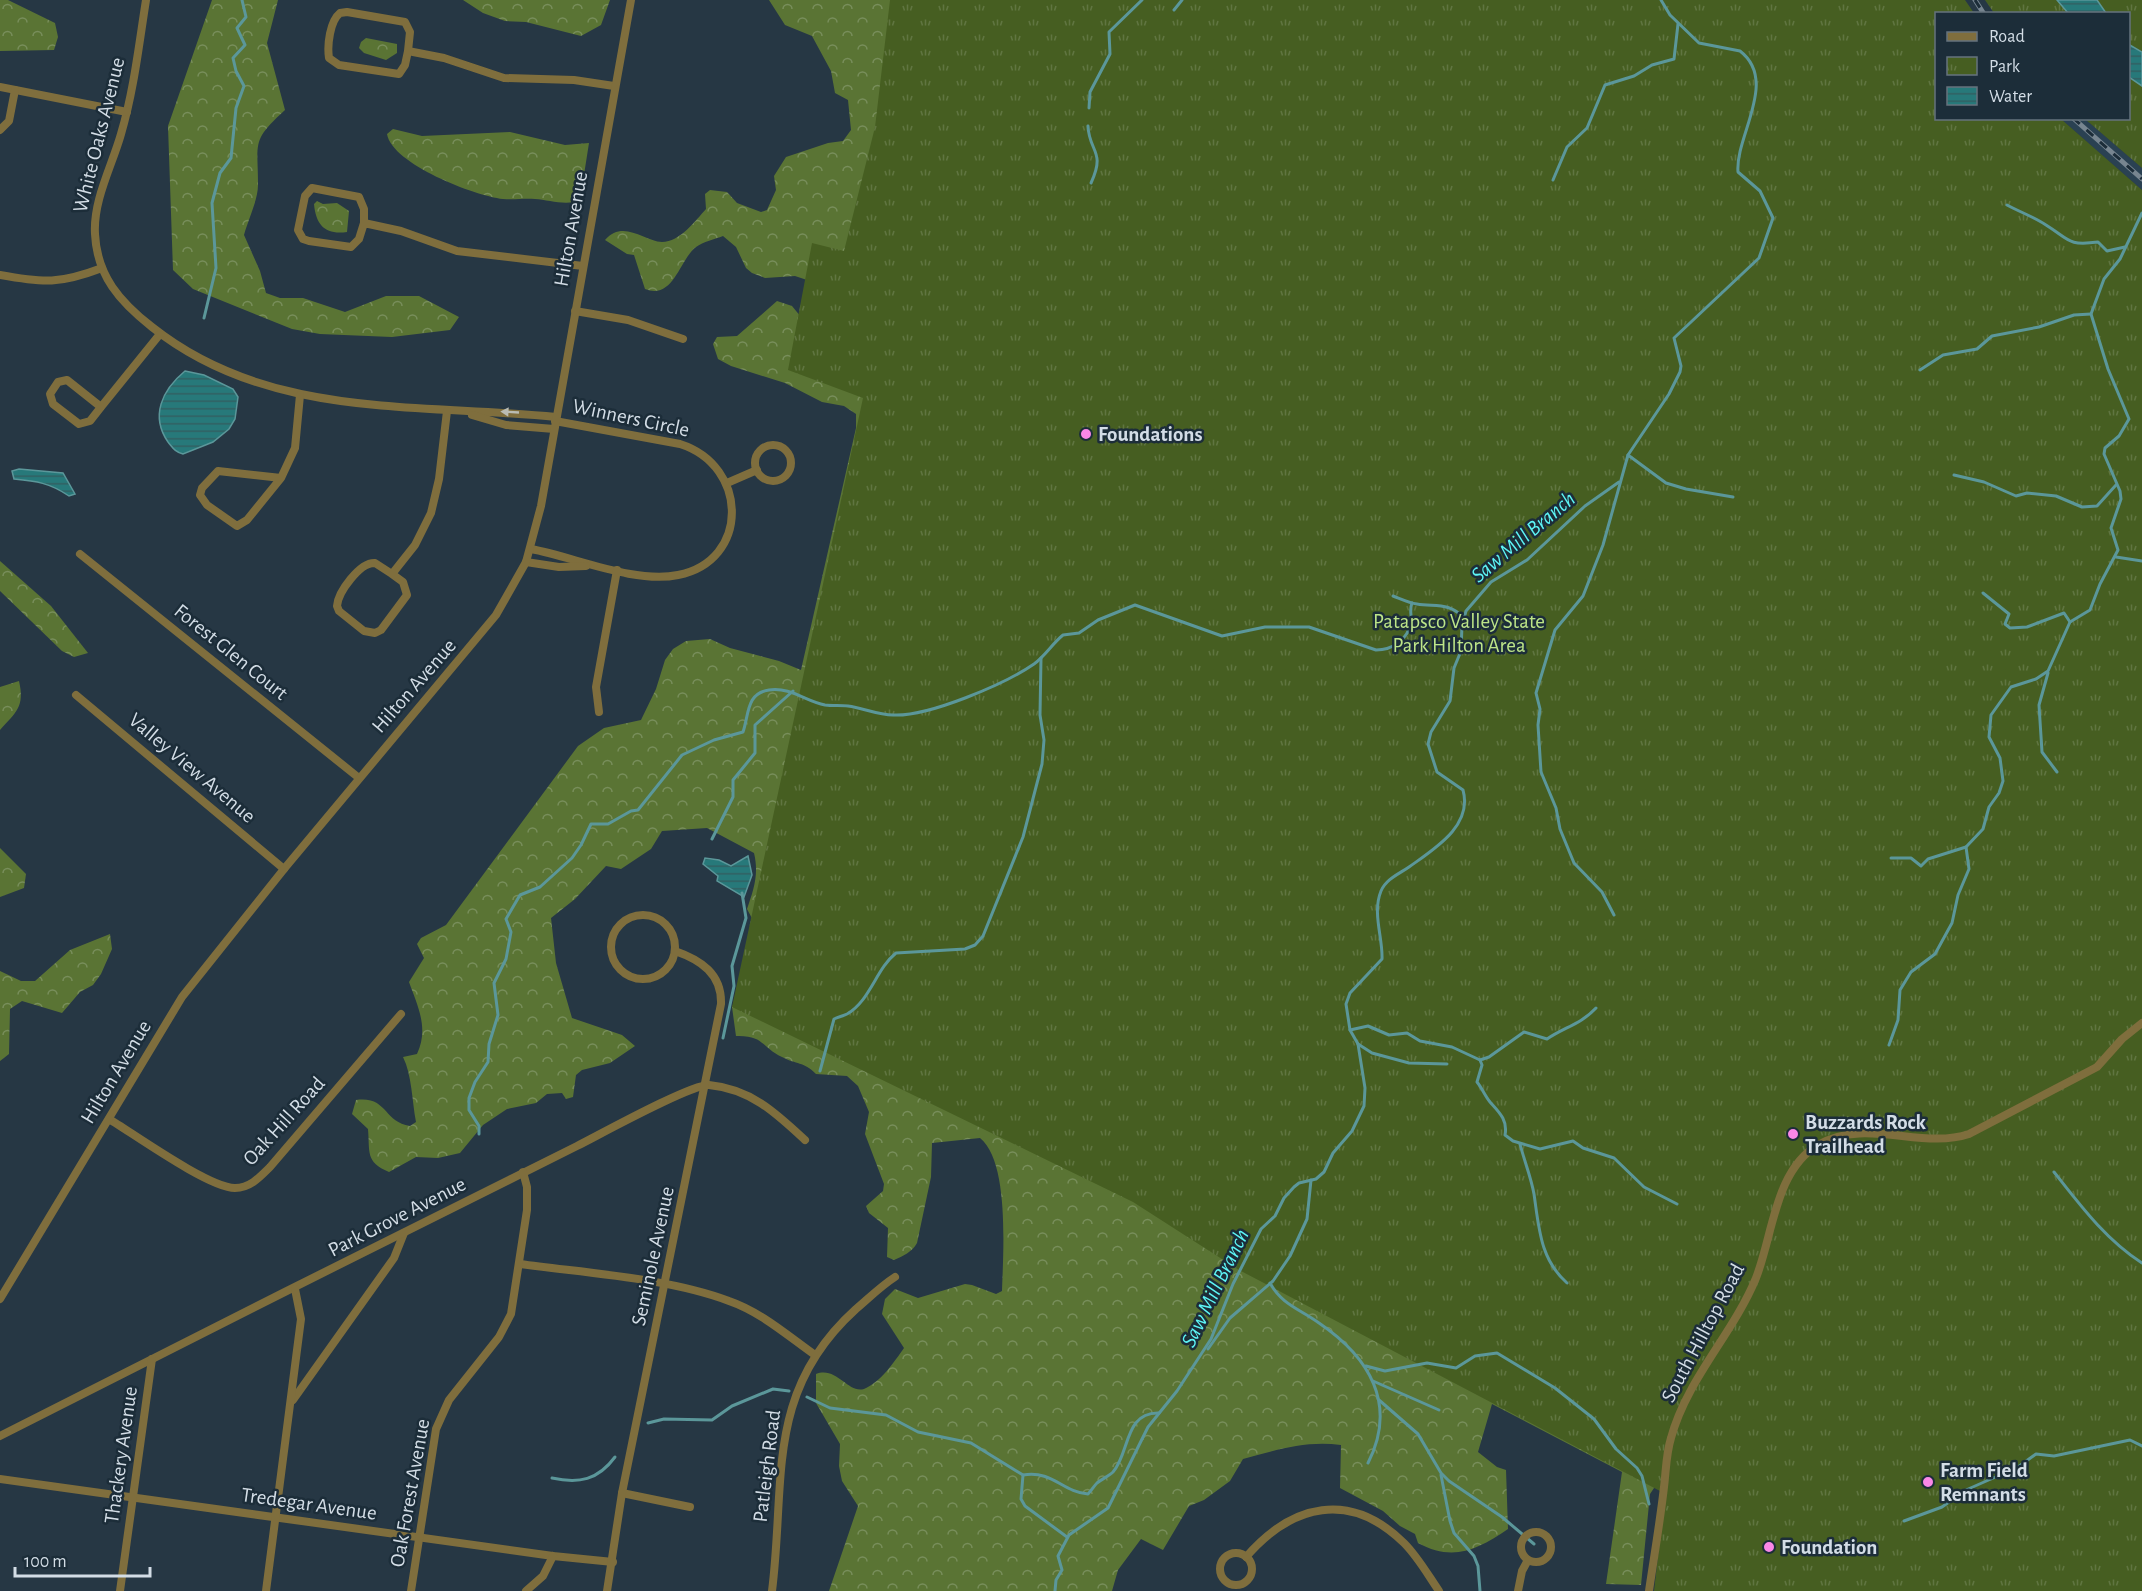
<svg xmlns="http://www.w3.org/2000/svg" width="2142" height="1591" font-family="'Alegreya Sans',sans-serif">
  <style>
    .built { fill: #2a4152 }
    .forest { fill: url(#forest-crowns) }
    .park { fill: url(#park-tufts) }
    .water { fill: url(#water-rules); stroke: #5b979a; stroke-width: 1.5 }
    .lines { fill: none; stroke-linecap: round; stroke-linejoin: round }
    .stream { stroke: #5b979a; stroke-width: 3 }
    .minor { stroke: #7f6e3d; stroke-width: 8 }
    .rail-casing { stroke: #778590; stroke-width: 5 }
    .rail { stroke: #1c2d39; stroke-width: 3; stroke-dasharray: 9; stroke-linecap: butt }
    .oneway { fill: #babcb3 }
    .poi-dot { fill: #fa87e7; stroke: #1c2d39; stroke-width: 2 }
    .labels { text-anchor: middle; dominant-baseline: central; stroke-width: 5; stroke-linejoin: round; paint-order: stroke }
    .street-label { font-size: 21px; fill: #d3dde6; stroke: #1c2d39 }
    .poi-label { font-size: 21px; font-weight: bold; fill: #d3dde6; stroke: #1c2d39; text-anchor: start }
    .park-label { font-size: 21px; fill: #bde588; stroke: #1c2d39 }
    .water-label { font-size: 22px; font-style: italic; fill: #5df4f5; stroke: #1c2d39 }
  </style>
  <defs>
    <pattern id="forest-crowns" width="20" height="18" patternUnits="userSpaceOnUse" patternTransform="scale(1.5)"><rect width="20" height="18" fill="#5a7434"/><path d="M2 6a3 3 0 1 1 6 0M12 15a3 3 0 1 1 6 0" fill="none" stroke="#788e5b"/></pattern>
    <pattern id="park-tufts" width="24" height="20" patternUnits="userSpaceOnUse" patternTransform="scale(1.5)"><rect width="24" height="20" fill="#465e21"/><path d="M3 7l-1-3M5 7V3M7 7l1-3M15 17l-1-3M17 17v-4M19 17l1-3" fill="none" stroke="#607541"/></pattern>
    <pattern id="water-rules" width="6" height="5" patternUnits="userSpaceOnUse" patternTransform="scale(1.5)"><rect width="6" height="5" fill="#27797a"/><path d="M0 2.5h6" fill="none" stroke="#326062"/></pattern>
  </defs>
  <rect width="100%" height="100%" fill="#263744"/>
  <!-- built -->
  <path class="built" d="M2061 119H2085L2142 168V190Z"/>
  <!-- forest -->
  <g class="forest">
    <path d="M0 0H8L55 23 58 37 54 50 0 51Z"/>
    <path d="M212 0H278L267 43 285 110C251 141 258 142 258 185 258 200 248 220 244 235L260 271 266 293 280 298H303L345 312 386 296H419L459 317 450 330 392 337 320 334 292 329 193 289 173 270 168 126Z"/>
    <path d="M463 0H610L601 25 581 36 526 22 505 21 483 13Z"/>
    <path d="M769 0H995L1660 1479 1650 1494 1641 1585 1606 1584 1622 1472 1492 1404 1478 1452 1497 1467 1506 1470 1508 1529C1477 1550 1453 1562 1418 1543L1415 1534 1400 1526 1383 1511 1340 1488 1341 1445C1307 1440 1276 1450 1243 1459L1230 1481 1204 1500 1189 1506 1163 1550 1141 1539 1118 1570 1112 1591H829L858 1506 842 1481 839 1466 840 1444 816 1403V1374C837 1366 848 1394 864 1389 881 1382 894 1362 904 1348L882 1314 885 1299 895 1289 918 1298 965 1284 972 1285 996 1294 1002 1291C1003 1255 1010 1162 980 1138L932 1143 931 1177 917 1243C912 1252 903 1256 894 1260L887 1257 888 1228 869 1213 866 1206 883 1191 884 1184 865 1134 869 1112 858 1086 847 1076 816 1074C803 1061 797 1065 782 1057 761 1047 764 1035 736 1036L732 1007 744 982 754 922 747 909C754 889 759 874 754 853L707 828 662 831 651 849 621 869 606 866 575 899 551 918 556 963 572 1018 622 1035 635 1046 610 1063 582 1070 576 1075 573 1097 566 1099 562 1093 547 1094 536 1103 507 1109 483 1125 460 1153 438 1158 416 1157 389 1172C365 1162 370 1152 368 1129L352 1114 356 1100C388 1096 383 1122 410 1126L416 1122C412 1101 412 1075 403 1057L417 1054C429 1028 418 1007 409 982L424 958 417 944 421 938 446 925 578 746 604 728 641 720 656 689 665 660 673 649 686 641 710 639 730 648 779 661 801 670 856 428V414L844 406 822 402 785 383 731 366 718 359 713 344 717 337 737 336 777 301 792 306 801 317 816 283 795 276 765 278 752 273 746 268 736 247 723 236C715 239 703 242 696 247 679 260 674 300 645 289L634 255 627 254 605 240C623 219 644 241 662 242 680 242 696 220 706 209L705 194 710 190 727 192 737 203 761 212 767 210 776 190 774 176 786 157 828 143 843 141 851 130 848 100 835 93 831 71 812 36 785 25Z"/>
    <path d="M366 38 397 44V53L386 60 364 53 359 48 361 42Z"/>
    <path d="M393 129 422 136 510 132 565 145 589 143 580 200C567 206 549 200 535 199 525 198 514 200 503 199 475 196 392 164 387 134Z"/>
    <path d="M317 201 323 204 337 203 349 211 347 232C326 235 316 226 314 204Z"/>
    <path d="M0 561 51 606 88 653 74 657 62 651 0 591Z"/>
    <path d="M19 681C25 707 16 712 0 730V687Z"/>
    <path d="M0 848 26 874 24 888 0 897Z"/>
    <path d="M110 934 112 949 101 974 93 985 80 992 62 1013 22 1001 10 1009 9 1054 0 1061V971L21 981H35L70 950Z"/>
  </g>
  <!-- park -->
  <g class="park">
    <path d="M890 0H1965L1974 13 1936 14V118L2061 119 2142 190V1591H1654L1665 1496 1660 1491 1239 1270 1133 1202 732 1007 863 398 788 370 812 243 844 251 875 127Z"/>
    <path d="M1985 0H2142V168L2085 119 2128 118V14L1994 13Z"/>
  </g>
  <!-- water -->
  <g class="water">
    <path d="M2057 0H2097L2106 13H2068Z"/>
    <path d="M2128 44 2142 52V86L2129 77Z"/>
    <path d="M185 371 204 375 233 389 238 397 235 419 229 429 213 442 183 454C175 452 173 448 168 442 150 416 162 390 185 371Z"/>
    <path d="M19 469 63 473 75 494 69 496C50 483 36 481 14 479L12 471Z"/>
    <path d="M748 856 752 875 744 897 717 881 718 876 703 864 705 858 719 860 731 866Z"/>
  </g>
  <g class="lines">
    <!-- stream -->
    <g class="stream">
      <path d="M1174 10 1182 0"/>
      <path d="M1089 108 1090 92 1110 54 1109 32 1142 0"/>
      <path d="M1088 126C1089 152 1106 151 1091 183"/>
      <path d="M1553 180 1567 147 1587 128 1605 85 1634 76 1652 65 1674 59 1678 24"/>
      <path d="M2007 205C2020 212 2034 217 2046 225 2070 240 2067 246 2098 242L2107 251 2125 247"/>
      <path d="M204 318 216 268 212 203 220 173 231 158 236 108 244 86 236 71 233 58 245 45 237 28 246 17 242 0"/>
      <path d="M1920 370 1943 355 1977 349 1992 336 2039 327 2074 315 2091 314"/>
      <path d="M1628 455 1666 483 1686 489 1733 497"/>
      <path d="M1954 475 1984 482 2016 496 2027 493 2056 496 2082 507 2097 506 2116 485"/>
      <path d="M2116 557 2142 561"/>
      <path d="M1983 593 2009 614 2005 624 2010 628 2027 627 2064 613 2070 622"/>
      <path d="M1393 596C1401 599 1409 603 1417 604 1436 607 1449 602 1464 618"/>
      <path d="M2048 673 2039 705 2042 752 2057 772"/>
      <path d="M712 839 733 797V780L755 753V725L793 691"/>
      <path d="M1891 858H1911L1921 866 1928 859 1966 847"/>
      <path d="M1614 915 1602 892 1574 863 1560 829 1556 808 1541 772 1538 725 1540 709 1536 693 1555 630 1583 596 1603 545 1628 455 1669 394 1680 372 1681 366 1674 338 1759 258 1773 218 1760 191 1738 172C1735 136 1779 81 1740 51L1699 43 1670 15 1661 0"/>
      <path d="M1350 1030 1368 1026 1389 1035 1407 1033 1420 1041 1452 1047 1480 1060 1489 1057 1524 1032 1547 1039C1565 1027 1581 1024 1596 1008"/>
      <path d="M723 1038 734 986 732 966 746 918 742 893"/>
      <path d="M1358 1044 1372 1053 1409 1063 1447 1064"/>
      <path d="M1889 1045 1898 1020 1900 990 1911 972 1935 954 1952 923 1958 895 1969 869 1966 847 1983 829 1989 807 1999 793 2003 781 2000 758 1989 737 1991 715 2011 687 2036 679 2048 671 2070 622 2090 610 2100 584 2118 550 2111 528 2121 499 2120 491 2104 454 2105 448 2119 436 2129 419 2108 369 2091 314 2104 279 2120 259 2142 213"/>
      <path d="M1480 1060 1482 1065 1477 1082C1482 1088 1485 1096 1490 1102 1499 1112 1508 1120 1505 1135L1513 1141 1540 1149 1573 1141 1583 1148 1614 1158 1644 1187 1677 1204"/>
      <path d="M820 1071 834 1019C838 1017 843 1016 847 1014 870 1001 876 969 896 953L965 949 975 945 983 936 1023 837 1042 764 1044 740 1040 715 1041 658"/>
      <path d="M479 1134V1126L469 1110V1098L475 1082 488 1062 489 1044 498 1015 494 983 506 959 511 932 506 919 520 895 540 887 572 858 581 845 591 824H608L631 811 638 810 682 755 714 740 743 732C749 715 746 693 769 690 791 687 805 701 825 705 833 706 841 705 848 706 863 708 878 715 893 715 928 717 1005 684 1034 664 1045 656 1052 644 1063 635L1079 633 1098 620 1135 605 1222 636 1265 627H1309L1376 650C1392 650 1408 640 1411 622 1412 615 1409 610 1412 603"/>
      <path d="M1520 1144C1524 1160 1531 1177 1534 1194 1539 1228 1540 1259 1567 1283"/>
      <path d="M2054 1172C2080 1205 2106 1240 2142 1263"/>
      <path d="M1270 1283C1282 1305 1300 1309 1319 1323 1369 1357 1398 1404 1368 1463"/>
      <path d="M1208 1349 1230 1318 1273 1281 1290 1256 1307 1219 1311 1180"/>
      <path d="M1366 1366 1385 1371 1427 1363 1456 1368 1475 1356 1497 1353 1555 1388 1594 1419 1616 1449 1637 1468 1642 1476 1649 1504"/>
      <path d="M1373 1381 1439 1410"/>
      <path d="M807 1397 830 1408 886 1415 918 1432 971 1443 1023 1475C1053 1470 1062 1492 1088 1494 1092 1490 1094 1486 1097 1483 1102 1479 1109 1476 1113 1472 1130 1453 1124 1412 1159 1413"/>
      <path d="M1379 1400 1418 1434 1441 1473 1449 1481 1502 1517 1534 1544"/>
      <path d="M648 1423 664 1419 712 1420 732 1406 773 1389 789 1391"/>
      <path d="M1023 1475 1021 1499 1025 1506 1067 1537"/>
      <path d="M1441 1475 1450 1521 1454 1533 1474 1556 1478 1566 1480 1591"/>
      <path d="M552 1478C579 1484 598 1480 615 1457"/>
      <path d="M1904 1521 1942 1507 1966 1490 2018 1467 2036 1454 2054 1456 2130 1440 2142 1446"/>
      <path d="M1055 1591 1056 1580 1062 1570 1058 1556 1069 1535 1108 1508 1148 1427 1177 1391 1211 1339 1233 1284 1261 1229 1275 1216 1284 1198 1294 1187 1299 1183 1316 1179 1324 1172 1333 1153 1352 1131 1364 1106 1365 1088 1358 1044 1350 1030 1346 1004 1350 993 1382 959C1383 938 1372 913 1381 891 1386 879 1399 874 1409 867 1434 849 1473 826 1463 790L1437 772 1428 744 1431 732 1450 701 1454 668 1461 651 1462 625 1466 611 1491 582 1527 560 1585 506 1619 482"/>
    </g>
    <!-- minor -->
    <g class="minor">
      <path d="M146 0C139 44 134 90 121 134 112 166 93 200 95 234 97 276 120 302 152 327 269 420 417 403 556 417"/>
      <path d="M408 51 410 32 405 22 347 12 340 13C330 21 327 45 329 58L339 65 399 74 405 65 408 51 444 58 504 78 574 80 614 86"/>
      <path d="M0 87 127 112"/>
      <path d="M0 130 9 121 15 90"/>
      <path d="M364 223V209L359 197 312 188 305 196 298 230 303 239 309 241 351 247 359 239 364 223 401 231 457 251 583 266"/>
      <path d="M0 275C44 283 60 284 102 268"/>
      <path d="M575 311 628 320 683 339"/>
      <path d="M101 407 90 421 79 424 53 404 50 394 58 382 67 380 101 407 160 334"/>
      <path d="M472 415 506 425 554 429"/>
      <circle cx="773" cy="463" r="18"/>
      <path d="M281 478 247 520 237 526 207 505 200 495 202 488 218 471 281 478 295 448 300 395"/>
      <path d="M727 483 757 470"/>
      <path d="M531 549C574 557 635 584 678 575 750 561 749 466 680 444L555 421"/>
      <path d="M80 554 359 778"/>
      <path d="M526 562 559 567 586 566"/>
      <path d="M392 574 403 582 407 595 381 630 375 633 364 631 339 611 337 606C338 592 360 562 375 563L392 574 415 545 431 513 439 479 447 411"/>
      <path d="M76 695 284 869"/>
      <path d="M599 712 596 687 617 570"/>
      <circle cx="643" cy="947" r="32"/>
      <path d="M109 1119C134 1134 209 1188 235 1188 250 1188 260 1177 270 1167L401 1014"/>
      <path d="M520 1264C585 1273 668 1278 729 1301 761 1312 788 1336 815 1355"/>
      <path d="M0 1299 182 997 284 869 496 615 526 562 541 506 631 0"/>
      <path d="M293 1400 394 1258 404 1233"/>
      <path d="M0 1436C192 1339 384 1241 577 1146 599 1135 691 1084 709 1085 751 1089 776 1113 805 1140"/>
      <path d="M0 1479 553 1556 613 1562"/>
      <path d="M622 1493 690 1507"/>
      <circle cx="1536" cy="1547" r="15"/>
      <circle cx="1236" cy="1569" r="16"/>
      <path d="M1246 1557C1292 1504 1350 1490 1404 1543 1418 1557 1428 1575 1439 1591"/>
      <path d="M120 1591 152 1359"/>
      <path d="M266 1591 301 1319 295 1289"/>
      <path d="M411 1591 436 1429 449 1400 499 1337 511 1314 527 1210V1187L523 1172"/>
      <path d="M526 1591 543 1576 553 1556"/>
      <path d="M607 1591 622 1493 721 1004C722 974 701 960 675 951"/>
      <path d="M772 1591C786 1481 764 1392 856 1309 869 1298 881 1286 895 1277"/>
      <path d="M1518 1591 1522 1571 1528 1560"/>
      <path d="M1649 1591C1654 1557 1660 1522 1664 1487 1666 1471 1666 1454 1671 1438 1687 1379 1733 1334 1756 1278 1773 1235 1775 1170 1818 1145 1866 1117 1921 1150 1969 1134L2097 1067 2122 1039 2142 1023"/>
    </g>
    <defs>
      <g id="rail">
        <path d="M1975 0 1984 14"/>
        <path d="M2073 118 2142 179"/>
      </g>
    </defs>
    <!-- rail casing -->
    <use href="#rail" class="rail-casing"/>
    <!-- rail -->
    <use href="#rail" class="rail"/>
  </g>
  <!-- one-way arrows -->
  <defs><path id="oneway-solid" d="M-6-.8H1V-3.2L6.5 0L1 3.2V.8H-6Z" transform="scale(1.5)"/></defs>
  <use class="oneway" href="#oneway-solid" transform="translate(510 412) rotate(-177)"/>
  <!-- markers -->
  <g class="poi-dot">
    <circle cx="1086" cy="434" r="6"/>
    <circle cx="1793" cy="1134" r="6"/>
    <circle cx="1928" cy="1482" r="6"/>
    <circle cx="1769" cy="1547" r="6"/>
  </g>
  <g class="labels">
    <!-- street labels -->
    <g class="street-label">
      <text transform="translate(99 135) rotate(-76)">White Oaks Avenue</text>
      <text transform="translate(571 229) rotate(-80)">Hilton Avenue</text>
      <text transform="translate(631 418) rotate(12)">Winners Circle</text>
      <text transform="translate(231 652) rotate(39)">Forest Glen Court</text>
      <text transform="translate(414 686) rotate(-49)">Hilton Avenue</text>
      <text transform="translate(192 768) rotate(40)">Valley View Avenue</text>
      <text transform="translate(116 1072) rotate(-59)">Hilton Avenue</text>
      <text transform="translate(284 1121) rotate(-48)">Oak Hill Road</text>
      <text transform="translate(397 1217) rotate(-27)">Park Grove Avenue</text>
      <text transform="translate(653 1256) rotate(-78)">Seminole Avenue</text>
      <text transform="translate(1703 1333) rotate(-62)">South Hilltop Road</text>
      <text transform="translate(121 1455) rotate(-82)">Thackery Avenue</text>
      <text transform="translate(767 1466) rotate(-83)">Patleigh Road</text>
      <text transform="translate(410 1493) rotate(-80)">Oak Forest Avenue</text>
      <text transform="translate(309 1504) rotate(8)">Tredegar Avenue</text>
    </g>
    <!-- poi labels -->
    <g class="poi-label">
      <text x="1098" y="434">Foundations</text>
      <text x="1805" y="1122">Buzzards Rock<tspan x="1805" dy="24">Trailhead</tspan></text>
      <text x="1940" y="1470">Farm Field<tspan x="1940" dy="24">Remnants</tspan></text>
      <text x="1781" y="1547">Foundation</text>
    </g>
    <!-- park labels -->
    <g class="park-label">
      <text x="1459" y="621">Patapsco Valley State<tspan x="1459" dy="24">Park Hilton Area</tspan></text>
    </g>
    <!-- water labels -->
    <g class="water-label">
      <text transform="translate(1523 537) rotate(-40)">Saw Mill Branch</text>
      <text transform="translate(1215 1288) rotate(-64)">Saw Mill Branch</text>
    </g>
  </g>
  <!-- legend -->
  <rect x="1935" y="12" width="195" height="108" fill="#1c2d39" stroke="#65737e" stroke-width="1.5"/>
  <rect x="1947" y="32" width="30" height="9" fill="#7f6e3d" stroke="#65737e" stroke-width="1.5"/>
  <text x="1989" y="42" font-size="18" fill="#d3dde6">Road</text>
  <rect x="1947" y="57" width="30" height="18" fill="url(#park-tufts)" stroke="#65737e" stroke-width="1.5"/>
  <text x="1989" y="72" font-size="18" fill="#d3dde6">Park</text>
  <rect x="1947" y="87" width="30" height="18" fill="url(#water-rules)" stroke="#65737e" stroke-width="1.5"/>
  <text x="1989" y="102" font-size="18" fill="#d3dde6">Water</text>
  <!-- scale -->
  <path d="M15 1567v9h135v-9" fill="none" stroke="#d3dde6" stroke-width="3"/>
  <text x="24" y="1567" font-size="18" fill="#d3dde6" stroke="#1c2d39" stroke-width="4.5" paint-order="stroke">100 m</text>
</svg>
